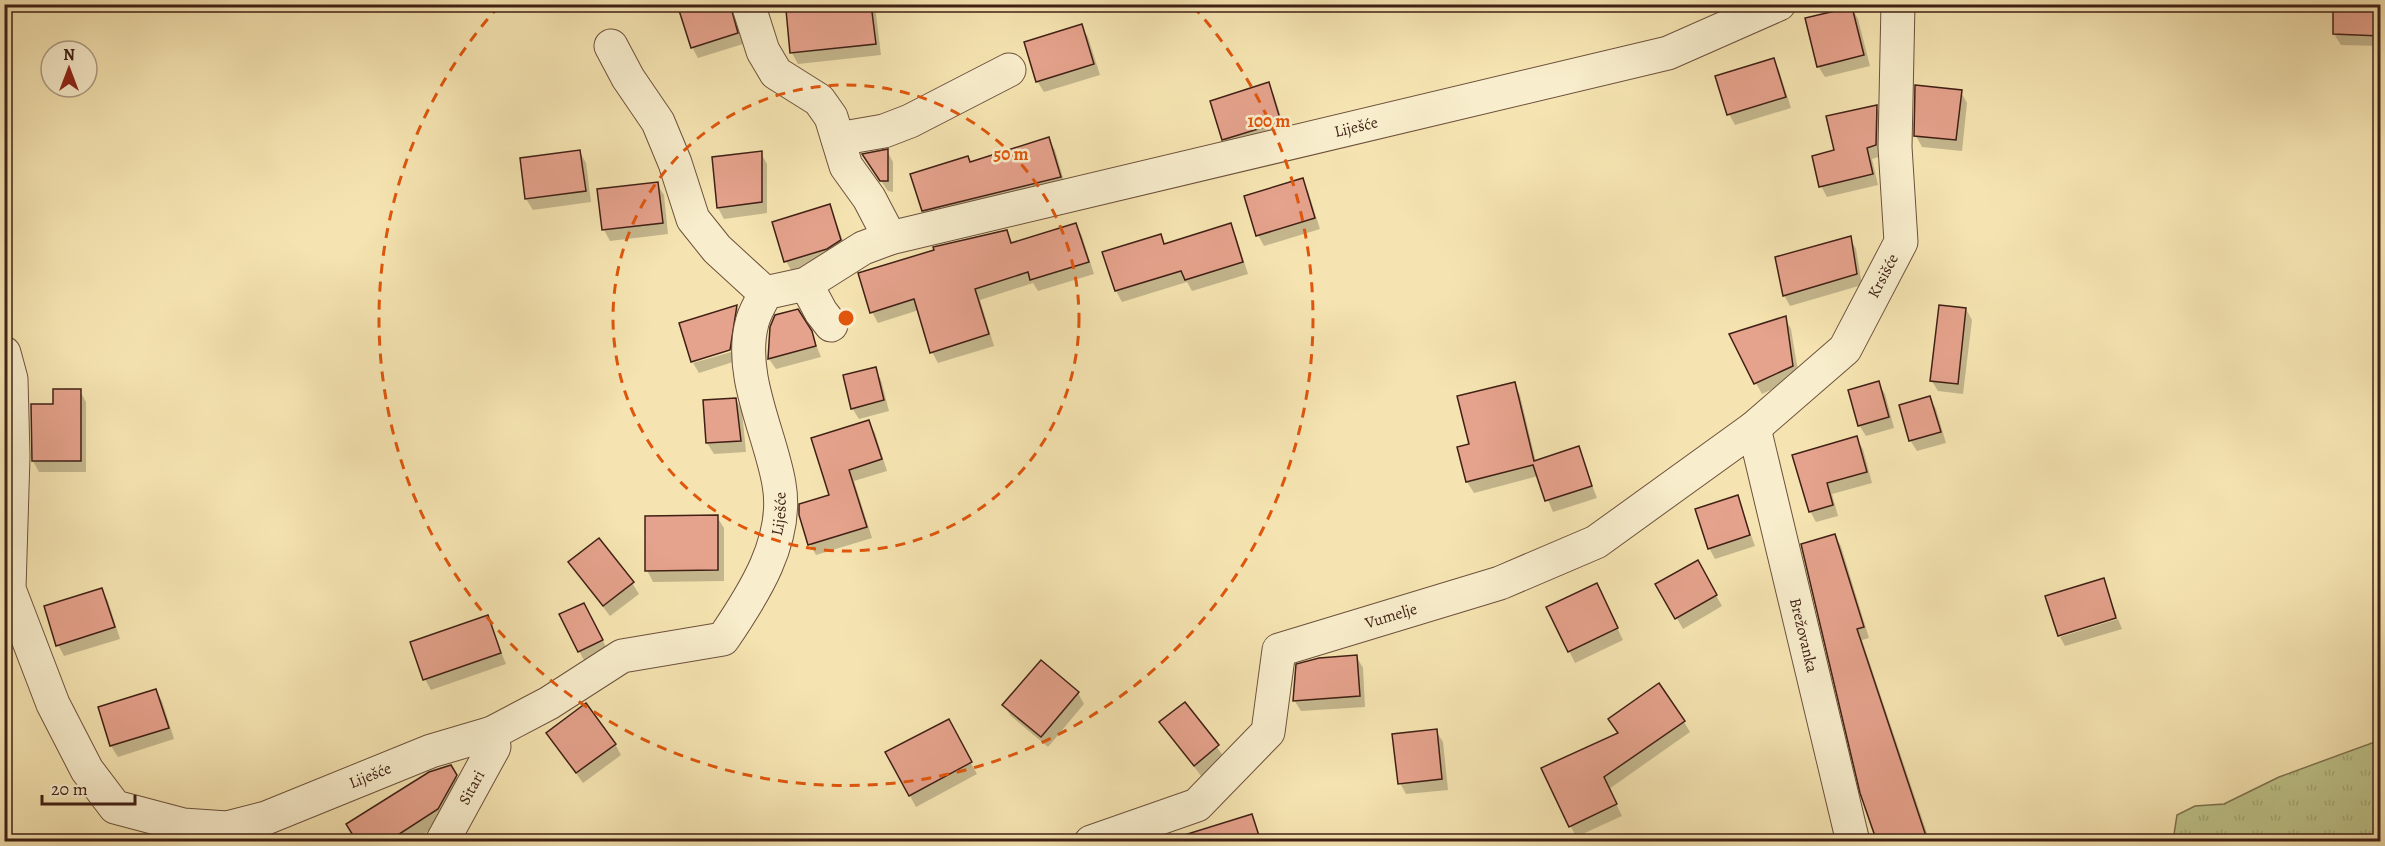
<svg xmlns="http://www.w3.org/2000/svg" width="2385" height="846" font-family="Alegreya,serif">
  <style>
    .grass { fill: url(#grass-tufts); stroke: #7f7250; stroke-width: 1.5 }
    .shadow { fill: #0003 }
    .building { fill: #e5a28c; stroke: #402015; stroke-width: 1.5 }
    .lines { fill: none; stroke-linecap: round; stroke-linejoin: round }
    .minor-casing { stroke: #6d513c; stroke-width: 35 }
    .minor { stroke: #f8edcc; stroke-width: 33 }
    .ring { fill: none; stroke: #e0560c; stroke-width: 3; stroke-dasharray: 10 8 }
    .labels { text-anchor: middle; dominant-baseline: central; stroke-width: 5; stroke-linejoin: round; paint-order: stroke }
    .street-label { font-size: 16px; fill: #402015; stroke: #f8edcc }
    .centre { fill: #e0560c; stroke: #f8edcc; stroke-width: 3 }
    .ring-label { font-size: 18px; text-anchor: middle; font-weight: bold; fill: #e0560c; stroke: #f8edcc; stroke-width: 5; stroke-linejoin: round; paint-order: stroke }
  </style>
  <defs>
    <pattern id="grass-tufts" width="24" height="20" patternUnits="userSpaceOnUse" patternTransform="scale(1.5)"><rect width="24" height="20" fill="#bec48a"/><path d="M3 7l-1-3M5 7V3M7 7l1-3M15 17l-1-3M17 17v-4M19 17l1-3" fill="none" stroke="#a4a876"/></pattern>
  </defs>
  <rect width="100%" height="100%" fill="#f5e4b1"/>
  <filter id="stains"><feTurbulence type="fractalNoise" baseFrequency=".00333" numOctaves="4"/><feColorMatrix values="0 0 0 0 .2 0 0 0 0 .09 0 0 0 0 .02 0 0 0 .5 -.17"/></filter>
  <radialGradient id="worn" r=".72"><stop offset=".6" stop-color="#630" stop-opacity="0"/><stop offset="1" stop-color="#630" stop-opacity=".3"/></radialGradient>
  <!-- grass -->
  <path class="grass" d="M2380 740V841H2173L2177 815 2195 806 2224 804 2279 777Z"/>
  <!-- shadow -->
  <g class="shadow">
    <path d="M695 4H740L735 11 736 22 743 44 698 58 692 47Z"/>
    <path d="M853 4H871L876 14 881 55 798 64 792 53 787 12Z"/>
    <path d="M2270 4H2294L2290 13Z"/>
    <path d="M2335 4H2380V46L2341 45 2334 34Z"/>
    <path d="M1852 8 1858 19 1870 66 1825 77 1818 66Z"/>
    <path d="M1081 26 1088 37 1100 75 1044 92 1037 81Z"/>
    <path d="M1773 59 1779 70 1791 108 1735 125 1729 114 1717 77Z"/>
    <path d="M1268 84 1274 95 1286 133 1230 150 1224 139Z"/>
    <path d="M1961 92 1967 103 1962 151 1922 147 1916 136Z"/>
    <path d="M1876 107 1882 117V156L1872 159 1878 185 1827 197 1821 186 1835 151Z"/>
    <path d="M1048 139 1055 150 1066 188 929 222 923 211 968 157 971 163Z"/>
    <path d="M887 151 893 162V192L888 191 870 165Z"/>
    <path d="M580 152 586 163 591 202 533 210 526 199Z"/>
    <path d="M761 153 767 164V213L724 219 718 208 713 158Z"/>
    <path d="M1302 180 1308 191 1320 229 1264 246 1258 235Z"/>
    <path d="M657 184 664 195 668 234 610 241 604 230Z"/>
    <path d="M830 206 847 251 792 272 786 261Z"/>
    <path d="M1076 225 1082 236 1094 274 1038 291 1033 283 980 300 994 346 938 363 932 352 919 310 878 323 872 312 1006 231 1013 244Z"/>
    <path d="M1230 225 1236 236 1248 274 1192 291 1187 282 1122 302 1116 291 1104 253 1160 236 1165 245Z"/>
    <path d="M1850 238 1856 249 1862 285 1790 306 1784 295Z"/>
    <path d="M737 307 743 317 737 347 692 362 680 324Z"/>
    <path d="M1966 309 1972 320 1963 394 1938 391 1931 380Z"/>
    <path d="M1785 318 1791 329 1799 377 1762 394 1756 383Z"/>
    <path d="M772 327 811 332 821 357 776 369 769 359Z"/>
    <path d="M738 350 736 361 699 373 693 363Z"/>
    <path d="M875 369 881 380 889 411 859 419 852 408Z"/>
    <path d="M1878 383 1885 394 1894 428 1866 436 1859 425Z"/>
    <path d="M1514 384 1520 395 1536 462 1578 448 1597 498 1553 512 1538 476 1474 493 1467 482 1470 445Z"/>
    <path d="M80 391 86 402V472H39L33 461V405H55Z"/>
    <path d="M1930 398 1936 409 1946 443 1917 451 1910 440Z"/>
    <path d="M736 400 742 411 746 452 714 454 707 443Z"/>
    <path d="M869 422 875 433 887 471 854 481 872 538 816 555 810 544Z"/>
    <path d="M1856 438 1863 449 1872 483 1832 494 1838 516 1816 522 1810 511 1794 456Z"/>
    <path d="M1737 497 1755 546 1715 559 1709 548Z"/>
    <path d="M717 517 724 528V581L653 582 647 570Z"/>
    <path d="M1834 535 1841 546 1869 638 1862 640 1930 842H1879Z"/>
    <path d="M1697 562 1722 606 1683 629 1657 584Z"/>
    <path d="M577 573 632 583 639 594 610 616Z"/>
    <path d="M2103 580 2117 616 2059 634Z"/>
    <path d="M102 590 108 601 120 639 64 656 58 645Z"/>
    <path d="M1602 596 1623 640 1575 663 1548 607Z"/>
    <path d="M590 615 608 651 585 662 579 651Z"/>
    <path d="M487 617 506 664 431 690 425 679Z"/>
    <path d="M2118 619 2122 629 2065 646 2060 637Z"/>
    <path d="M1356 656 1363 668 1365 707 1301 711 1294 700Z"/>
    <path d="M156 690 162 701 174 739 118 757 111 746Z"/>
    <path d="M1078 693 1084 704 1048 747 1011 716 1004 705Z"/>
    <path d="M1185 704 1224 757 1201 776 1161 723Z"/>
    <path d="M948 721 977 774 916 807 887 753Z"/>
    <path d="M1684 722 1690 732 1609 789 1622 816 1576 837 1543 769Z"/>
    <path d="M1436 731 1443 742 1448 790 1406 794 1400 783Z"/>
    <path d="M548 734 615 744 621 755 583 783Z"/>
    <path d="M450 767 463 787 444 821 411 842H358Z"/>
    <path d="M1251 815 1262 842H1198Z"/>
    <path d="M641 834 654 842H637Z"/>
  </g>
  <!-- building -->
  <g class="building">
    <path d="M677 4H730L738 33 691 48Z"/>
    <path d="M839 4H871L876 44 790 53 786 10Z"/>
    <path d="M1852 7 1864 55 1817 67 1805 18Z"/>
    <path d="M2333 10 2380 11V36L2333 34Z"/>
    <path d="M1082 24 1094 64 1036 82 1024 42Z"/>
    <path d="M1774 58 1786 97 1727 115 1715 76Z"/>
    <path d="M1269 82 1281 122 1222 140 1210 101Z"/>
    <path d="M1915 85 1962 90 1956 140 1914 136Z"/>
    <path d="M1877 105 1876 145 1867 148 1873 174 1819 187 1812 156 1834 150 1826 116Z"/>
    <path d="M1049 137 1061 177 922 211 910 174 968 156 970 162Z"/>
    <path d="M888 149V181H880L862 154Z"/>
    <path d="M580 150 586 191 525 199 520 158Z"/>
    <path d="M762 151V202L717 208 712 157Z"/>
    <path d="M1303 178 1315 218 1256 236 1244 196Z"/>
    <path d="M658 182 663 223 602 230 597 189Z"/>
    <path d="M830 204 841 240 827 249 784 262 772 222Z"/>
    <path d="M1076 223 1089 262 1030 280 1028 272 975 289 989 334 930 353 914 299 870 313 858 273 934 250 933 247 1007 230 1011 243Z"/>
    <path d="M1231 223 1243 262 1185 280 1181 271 1115 291 1102 252 1161 234 1164 244Z"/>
    <path d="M1851 236 1857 274 1783 296 1775 257Z"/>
    <path d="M737 305 730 350 691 362 679 323Z"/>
    <path d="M1939 305 1966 308 1958 384 1930 381Z"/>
    <path d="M798 309 812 331 816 346 768 359 770 327 775 315Z"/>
    <path d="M1786 316 1793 366 1754 384 1729 334Z"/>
    <path d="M876 367 884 400 851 409 843 375Z"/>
    <path d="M1879 381 1889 417 1858 426 1848 390Z"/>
    <path d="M1515 382 1534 461 1579 446 1592 486 1545 501 1533 465 1466 482 1457 447 1469 444 1457 396Z"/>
    <path d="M53 389H81V461H32L31 404H53Z"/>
    <path d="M1930 396 1941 432 1909 441 1899 405Z"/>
    <path d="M736 398 741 441 706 443 703 400Z"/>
    <path d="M869 420 882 459 849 470 867 527 808 545 799 515V504L829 495 811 438Z"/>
    <path d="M1857 436 1867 472 1827 483 1833 505 1809 512 1792 455Z"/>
    <path d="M1738 495 1750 535 1708 549 1695 509Z"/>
    <path d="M718 515V570L645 571V516Z"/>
    <path d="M1835 534 1864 627 1857 629 1928 842H1877L1860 793 1801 544Z"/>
    <path d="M599 538 634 582 603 606 568 562Z"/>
    <path d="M1698 560 1717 595 1675 619 1655 584Z"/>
    <path d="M2104 578 2116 618 2058 636 2045 596Z"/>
    <path d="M1597 583 1618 628 1568 652 1546 607Z"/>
    <path d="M102 588 115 627 56 646 44 606Z"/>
    <path d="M584 603 603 640 578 652 559 614Z"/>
    <path d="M488 615 501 653 423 680 410 642Z"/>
    <path d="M1357 655 1360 696 1293 701 1296 664 1319 658Z"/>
    <path d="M1041 660 1079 692 1041 737 1002 705Z"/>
    <path d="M1659 683 1685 721 1604 777 1617 804 1569 827 1541 768 1618 733 1608 719Z"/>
    <path d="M156 689 169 728 110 746 98 707Z"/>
    <path d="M1185 702 1219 745 1194 766 1159 722Z"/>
    <path d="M586 703 616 744 576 773 546 733Z"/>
    <path d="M949 719 972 762 909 796 885 752Z"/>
    <path d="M1437 729 1442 779 1398 784 1392 734Z"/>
    <path d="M451 765 457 775 438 809 387 842H357L346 824 429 772Z"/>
    <path d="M1252 814 1261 842H1182L1181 836Z"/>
  </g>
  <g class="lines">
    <defs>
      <g id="minor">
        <path d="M748 4 763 51 776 73 819 100 831 117 846 166 869 198 890 238"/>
        <path d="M611 46 628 78 658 122 675 163 693 219 717 249 765 293"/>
        <path d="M838 139 884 131 910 121 1009 70"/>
        <path d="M806 284 821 312 831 325"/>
        <path id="s1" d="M4 353 11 379 13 456 9 589 53 704 87 770 115 807 183 825 227 828 266 818 431 751 492 733 549 703 622 656 723 639C753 595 789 540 779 484 771 435 738 375 752 323 754 313 761 303 765 293L806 284 863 248 890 238 1668 53 1779 4"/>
        <path id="s2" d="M1754 428 1853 842"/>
        <path id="s3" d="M442 842 494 747 492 733"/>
        <path id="s4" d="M1091 842 1197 805 1268 732 1279 650 1500 583 1596 542 1754 428 1845 349 1901 242 1895 147 1898 4"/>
      </g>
    </defs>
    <!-- minor casing -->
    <use href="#minor" class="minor-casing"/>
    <!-- minor -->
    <use href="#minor" class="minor"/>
  </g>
  <!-- distance rings -->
  <g class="ring">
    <circle cx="846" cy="318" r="233"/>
    <path d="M1193 6A467 467 0 1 1 499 6"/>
  </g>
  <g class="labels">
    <!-- street labels -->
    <g class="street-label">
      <text stroke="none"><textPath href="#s1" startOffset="2115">Liješće</textPath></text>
      <text stroke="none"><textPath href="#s4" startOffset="1030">Krsišće</textPath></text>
      <text stroke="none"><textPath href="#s1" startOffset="1270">Liješće</textPath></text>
      <text stroke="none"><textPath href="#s4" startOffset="414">Vumelje</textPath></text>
      <text stroke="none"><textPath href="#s2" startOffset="213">Brežovanka</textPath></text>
      <text stroke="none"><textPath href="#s1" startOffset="748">Liješće</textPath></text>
      <text stroke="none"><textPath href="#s3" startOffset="62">Sitari</textPath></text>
    </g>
  </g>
  <circle cx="846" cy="318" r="9" class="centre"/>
  <g class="ring-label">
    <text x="1269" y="127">100 m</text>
    <text x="1011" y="160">50 m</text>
  </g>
  <!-- margin -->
  <rect width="2385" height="846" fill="none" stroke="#f5e4b1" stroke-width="24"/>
  <rect x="6" y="6" width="2373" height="834" fill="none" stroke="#402015" stroke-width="3"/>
  <rect x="12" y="12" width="2361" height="822" fill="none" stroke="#402015" stroke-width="1.5"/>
  <!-- north arrow -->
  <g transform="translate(69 69)"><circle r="28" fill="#f8edcc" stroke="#ae9b83" stroke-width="1.5"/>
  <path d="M0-4.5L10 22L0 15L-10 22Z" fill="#8f2418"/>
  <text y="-9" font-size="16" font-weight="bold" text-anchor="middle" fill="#402015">N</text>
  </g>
  <!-- scale -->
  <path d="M42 795v9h93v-9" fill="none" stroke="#402015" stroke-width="3"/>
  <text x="51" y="795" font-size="18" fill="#402015" stroke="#f8edcc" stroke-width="4.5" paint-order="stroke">20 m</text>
  <rect width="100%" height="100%" filter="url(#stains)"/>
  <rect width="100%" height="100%" fill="url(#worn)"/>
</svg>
